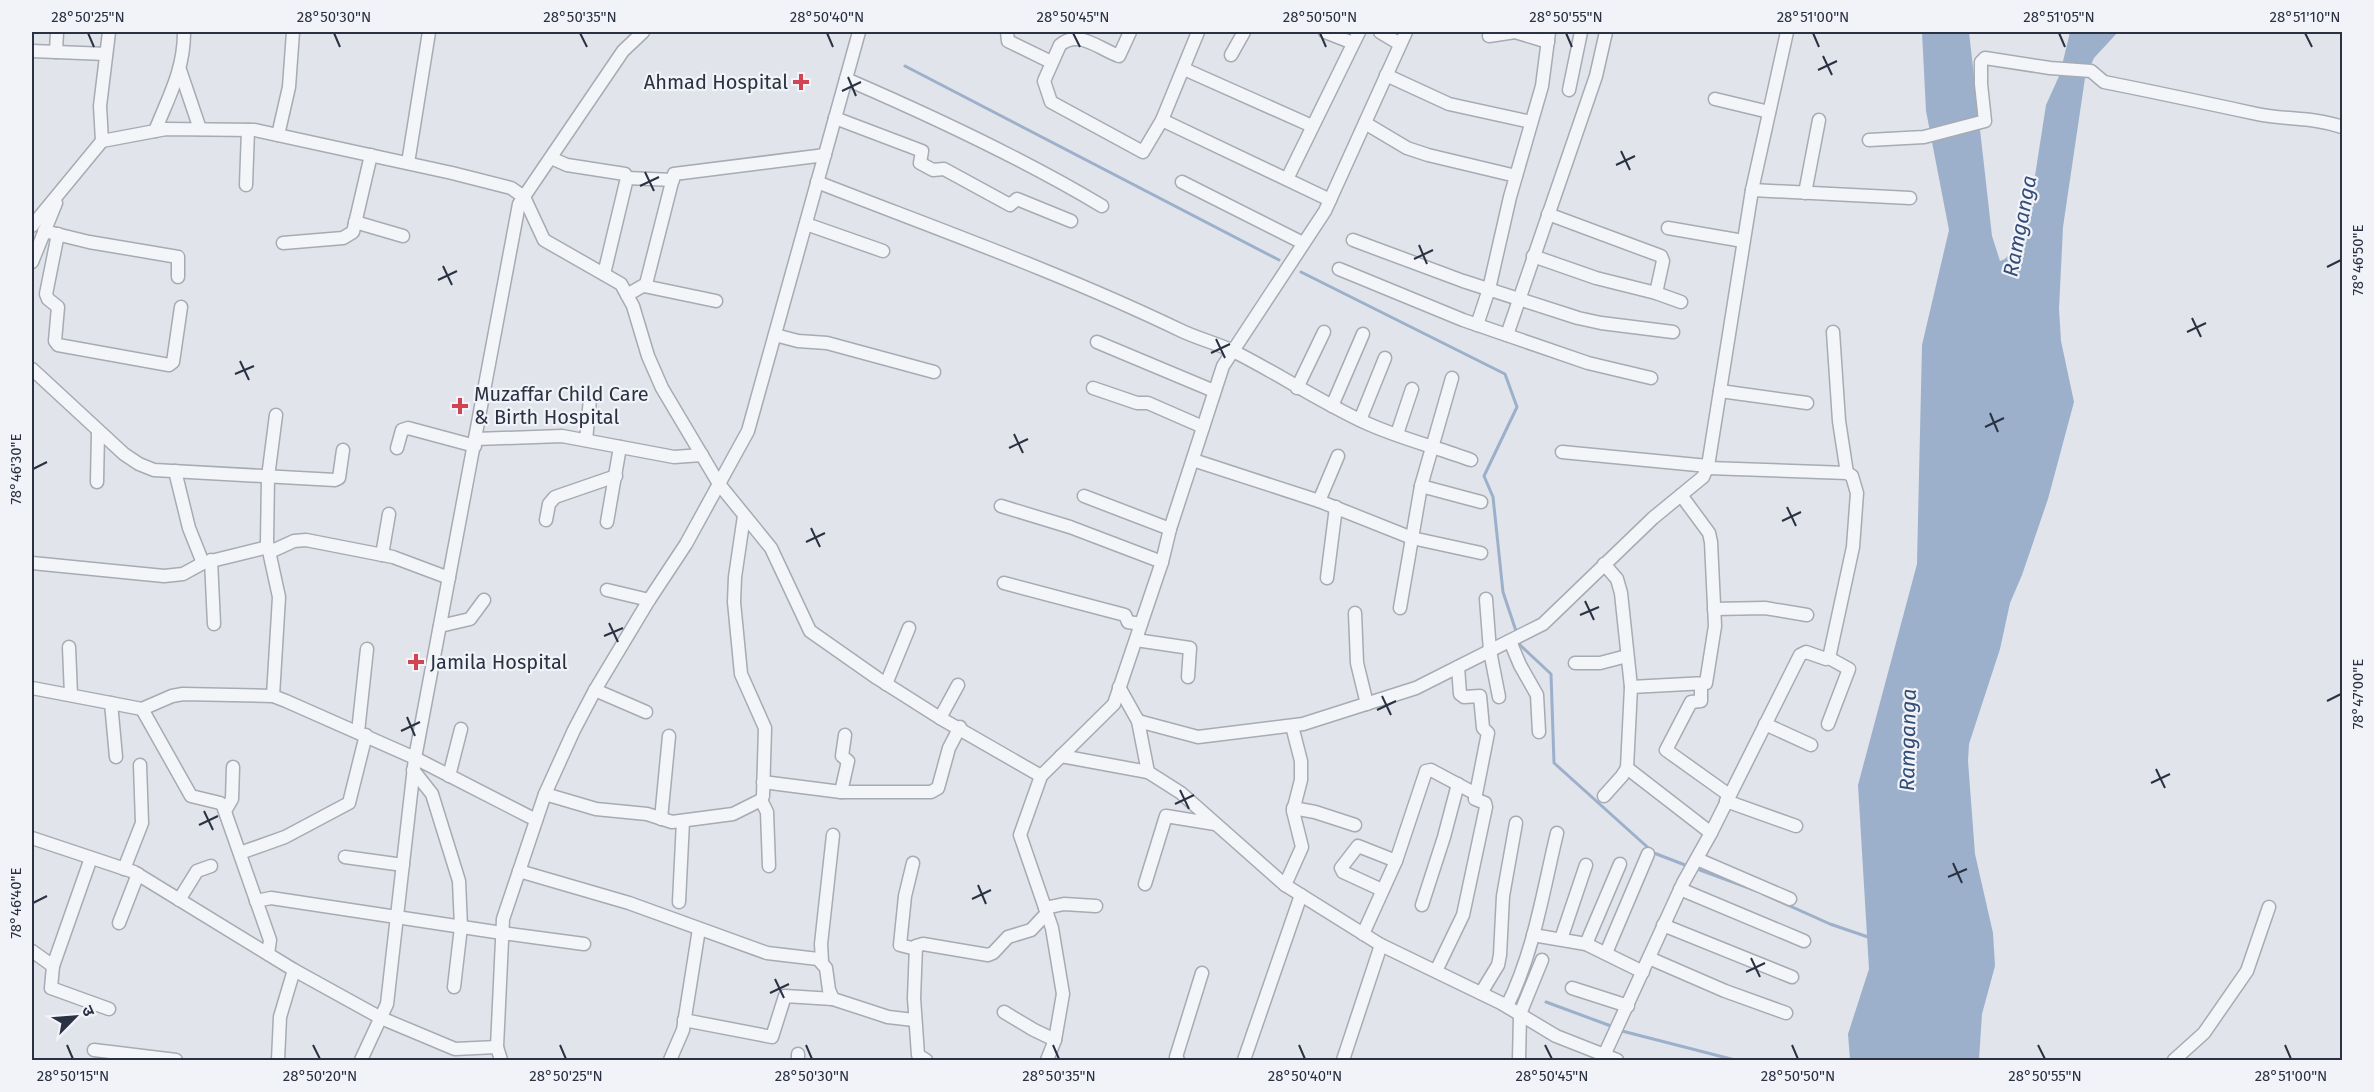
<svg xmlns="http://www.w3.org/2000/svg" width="2374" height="1092" font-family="'Fira Sans','Noto Sans Devanagari',sans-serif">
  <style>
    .water { fill: #9cb0cb }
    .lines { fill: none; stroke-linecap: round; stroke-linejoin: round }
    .stream { stroke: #9cb0cb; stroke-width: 3 }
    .minor-casing { stroke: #a6abb4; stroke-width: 15 }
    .minor { stroke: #f4f5f8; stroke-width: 12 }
    .ticks { fill: none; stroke: #293142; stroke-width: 2 }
    .poi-dot { fill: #d04551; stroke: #f1f3f8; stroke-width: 2 }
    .labels { text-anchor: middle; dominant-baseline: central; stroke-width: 4.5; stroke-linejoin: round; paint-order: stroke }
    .poi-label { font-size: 20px; fill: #293142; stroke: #f1f3f8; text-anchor: start }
    .water-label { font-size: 21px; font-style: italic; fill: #334d77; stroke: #f1f3f8 }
    .neatline { fill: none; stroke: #293142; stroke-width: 2 }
    .ticks-label { font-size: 15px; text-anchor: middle; fill: #293142 }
  </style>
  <rect width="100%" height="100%" fill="#e1e4ea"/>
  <!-- water -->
  <path class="water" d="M1922 32H1969L1992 236 2000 261 2005 259 2019 242 2028 221 2046 105 2060 74 2070 32H2118L2094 58 2085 78 2063 227 2059 309 2061 341 2074 402 2048 499 2022 575 2010 603 2000 649 1969 744 1968 761 1975 854 1993 933 1995 966 1982 1014 1979 1060H1850L1848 1034 1869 969 1858 785 1917 564 1922 345 1949 230 1926 111Z"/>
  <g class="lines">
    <!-- stream -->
    <g class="stream">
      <path d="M905 66 1279 260"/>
      <path d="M1301 272 1505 374 1517 407 1484 476 1493 497 1503 592 1517 634"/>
      <path d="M1519 641 1520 645 1551 674 1554 763 1654 853 1685 865"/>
      <path d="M1700 870 1757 891"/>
      <path d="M1763 894 1830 924 1871 938"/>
      <path d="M1546 1002 1611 1026"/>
      <path d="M1622 1031 1735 1060"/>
    </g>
    <defs>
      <g id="minor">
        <path d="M1007 32 1008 41 1051 62"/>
        <path d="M1130 32 1119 56C1099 49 1079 29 1060 45L1044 81 1051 102 1143 152 1162 120 1198 32"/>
        <path d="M1325 32 1353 43"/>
        <path d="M1380 32 1400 44"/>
        <path d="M1489 36 1515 32 1548 42"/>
        <path d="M32 51 106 54"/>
        <path d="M56 52 57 32"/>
        <path d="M1231 55 1244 32"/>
        <path d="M1184 69 1312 126"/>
        <path d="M180 70 200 129"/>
        <path d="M1386 75 1449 104 1531 122"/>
        <path d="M846 79C934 117 1020 157 1102 206"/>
        <path d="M1569 90 1581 32"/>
        <path d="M1715 99 1769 112"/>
        <path d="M835 118 922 151 920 163 933 170 944 169 1010 205 1017 199 1071 221"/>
        <path d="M1162 120 1330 200"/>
        <path d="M1365 123 1407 148 1428 155 1516 176"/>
        <path d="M155 131C169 96 184 70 184 32"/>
        <path d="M278 135 289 87 293 32"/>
        <path d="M1869 140 1924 137 1985 121 1981 84V62L1985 58 2050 68 2091 71 2104 82C2155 92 2206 103 2257 114 2286 120 2314 117 2342 127"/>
        <path d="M102 141 166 129 255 130 452 173 511 188 524 197 544 240 621 284 633 306 648 356 662 388 719 484 771 548 810 631 877 678 940 718 1041 776"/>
        <path d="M551 158 567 165 625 174 627 178 604 274"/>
        <path d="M408 163 429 32"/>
        <path d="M627 178 673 180"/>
        <path d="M1287 179 1359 32"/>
        <path d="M817 182C940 230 1064 274 1182 331 1199 339 1216 343 1233 351 1277 373 1319 401 1364 422 1398 438 1436 447 1471 460"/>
        <path d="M1182 182 1303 243"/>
        <path d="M246 185 248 130"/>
        <path d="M1752 190 1910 198"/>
        <path d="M1805 193 1819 120"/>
        <path d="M1548 214 1661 256 1663 261 1656 293"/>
        <path d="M355 222 403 236"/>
        <path d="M806 224 883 251"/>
        <path d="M32 226 102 141 100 106 109 32"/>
        <path d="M1668 228 1743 241"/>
        <path d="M44 231 89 242 178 257V277"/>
        <path d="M58 234 46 294 48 299 58 307 55 341 58 345 169 365 173 362 181 307"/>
        <path d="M1353 240 1463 281 1578 318 1601 323 1673 332"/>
        <path d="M283 243 343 238 353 232 371 155"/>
        <path d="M1533 256 1596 278 1656 293 1681 302"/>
        <path d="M32 262 56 203"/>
        <path d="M1339 269 1463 320 1588 363 1651 378"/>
        <path d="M644 286 716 301"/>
        <path d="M627 295 646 284 674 174 825 155"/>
        <path d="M1477 325 1489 289 1510 197 1542 86 1549 32"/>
        <path d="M1833 332 1839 421 1847 473"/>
        <path d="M775 335 798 341 827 343 934 372"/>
        <path d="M1507 335 1596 76 1606 32"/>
        <path d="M1097 342 1214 391"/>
        <path d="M32 369 124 454 139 464 154 470 335 480 339 478 343 450"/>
        <path d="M1093 388 1137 403H1148L1203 427"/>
        <path d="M1297 388 1324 332"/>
        <path d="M1720 391 1807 403"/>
        <path d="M1332 406 1363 334"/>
        <path d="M1360 420 1385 358"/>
        <path d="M1397 434 1412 389"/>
        <path d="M476 439 562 436 674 457 702 455"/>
        <path d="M586 440 590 399"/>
        <path d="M397 448 402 430 408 428 475 446"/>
        <path d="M1562 452 1708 466"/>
        <path d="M1193 460 1319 501 1412 538 1481 553"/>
        <path d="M175 471 189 528 203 563"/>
        <path d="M97 482 98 432"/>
        <path d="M1421 486 1481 502"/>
        <path d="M1084 496 1170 529"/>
        <path d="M1319 501 1338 456"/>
        <path d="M1001 506 1070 527 1162 562"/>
        <path d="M546 520 549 504 555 497 616 476"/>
        <path d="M607 522 620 447"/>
        <path d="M270 552 294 541 306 540 393 557 449 578"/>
        <path d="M382 555 389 514"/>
        <path d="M211 560 214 624"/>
        <path d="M32 563 164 576 183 574 203 563 268 547"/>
        <path d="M1327 578 1336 507"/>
        <path d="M1004 583 1125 615 1128 622 1141 624"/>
        <path d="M607 590 649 600"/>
        <path d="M1486 599 1490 651 1499 697"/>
        <path d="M1400 608 1421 486 1452 378"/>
        <path d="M1714 609 1765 608 1807 615"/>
        <path d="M1355 613 1357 663 1367 704"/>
        <path d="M440 626 470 619 484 600"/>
        <path d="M1136 640 1190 648 1188 677"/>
        <path d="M1510 641 1520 665 1537 695 1539 732"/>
        <path d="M69 647 71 695"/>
        <path d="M1575 663H1600L1627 656"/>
        <path d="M886 684 909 628"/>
        <path d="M1701 685V701L1691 702 1666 750 1729 795"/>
        <path d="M1119 687 1138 721 1148 772 1181 793 1285 885 1381 945 1501 1003 1556 1036 1617 1060"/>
        <path d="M1631 687 1706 683 1715 626 1711 542 1709 533 1681 495"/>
        <path d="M32 688 142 709 172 696 183 694 273 696 286 701 415 758 536 820"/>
        <path d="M595 690 646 712"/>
        <path d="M273 696 279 597 267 542 268 477 276 415"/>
        <path d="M111 703 116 757"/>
        <path d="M142 709 191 796 220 803 223 806 270 940 268 954"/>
        <path d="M940 718 958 685"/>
        <path d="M1138 721 1198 737 1303 724 1416 688 1543 624 1653 518 1703 477 1708 466 1752 190 1787 32"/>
        <path d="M1765 724 1811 745"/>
        <path d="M1828 724 1849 669 1829 658"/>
        <path d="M358 732 367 649"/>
        <path d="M1061 756 1148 772"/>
        <path d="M1627 768 1711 833"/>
        <path d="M413 770 432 794 459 881 461 927 454 987"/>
        <path d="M449 776 461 729"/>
        <path d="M763 782 841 792H931L938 788 949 748 960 727"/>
        <path d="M841 792 848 761 842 756 845 735"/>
        <path d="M545 794 596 809 647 814 672 822 733 814 761 800 763 796 765 728 741 674 734 602 735 577 744 516"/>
        <path d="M1604 796 1622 776 1627 768 1631 687 1621 593 1617 579 1604 564"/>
        <path d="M761 800 767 812 769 866"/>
        <path d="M1726 801 1796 826"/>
        <path d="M1293 808 1315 812 1355 825"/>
        <path d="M225 811 232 799 233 767"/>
        <path d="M661 819 669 736"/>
        <path d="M32 838 134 872 294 970 381 1018 455 1049 497 1047"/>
        <path d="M240 853 285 837 349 803 366 735"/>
        <path d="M345 857 403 865"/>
        <path d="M1697 859 1790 899"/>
        <path d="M913 863 905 896 900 945 916 949"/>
        <path d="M124 869 142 823 140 765"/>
        <path d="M519 871 629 903 767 953 818 959 826 968 829 990 833 999 888 1017 914 1020"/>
        <path d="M1145 884 1166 816 1215 824"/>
        <path d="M1285 885 1302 847 1293 811 1301 780V761L1292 726"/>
        <path d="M1680 889 1804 941"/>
        <path d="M1382 890 1343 872 1341 868 1358 846 1396 861"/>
        <path d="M179 900 197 871 211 866"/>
        <path d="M256 901 271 898 502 933 584 944"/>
        <path d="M679 902 683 821"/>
        <path d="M1422 905 1444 837 1458 784"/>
        <path d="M1045 908 1064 904 1096 906"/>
        <path d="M119 923 138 874"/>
        <path d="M1663 925 1792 977"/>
        <path d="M1363 934 1396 861 1426 771 1431 770 1476 794"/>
        <path d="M1533 935 1586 944 1643 972"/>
        <path d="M1561 939 1586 865"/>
        <path d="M1586 944 1620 864"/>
        <path d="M32 951 53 966 51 988 109 1009"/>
        <path d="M1606 953 1648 854"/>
        <path d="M1649 958 1725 991 1786 1013"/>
        <path d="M822 961 821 944 833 835"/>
        <path d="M53 966 91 858"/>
        <path d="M1436 971 1463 915 1486 807 1485 803 1475 799 1488 733 1483 728 1480 696 1464 697 1460 694 1458 667"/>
        <path d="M1572 988 1628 1006"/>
        <path d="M1481 993 1498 965 1500 955 1503 896 1516 823"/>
        <path d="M1507 1006C1534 952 1543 891 1557 833"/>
        <path d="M1004 1012 1034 1030 1055 1040"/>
        <path d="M684 1020 772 1037 785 996 833 999"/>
        <path d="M94 1050 176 1060"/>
        <path d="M798 1054V1060"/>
        <path d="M278 1060 280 1017 294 970"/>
        <path d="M361 1060 387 1004 415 758 519 204 623 51 643 32"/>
        <path d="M501 1060 497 1047 503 919 545 794 574 730 595 690 649 600 686 544 748 431 859 32"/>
        <path d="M670 1060 683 1030 699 929"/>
        <path d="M926 1060 918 1055 914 998 916 946 923 944 988 955 993 953 1008 937 1031 930 1047 913"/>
        <path d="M1047 1060 1055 1040 1063 994 1052 928 1020 835 1041 776 1114 704 1162 562 1170 529 1223 366 1325 211 1406 32"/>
        <path d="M1178 1060 1176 1057 1202 973"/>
        <path d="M1244 1060 1301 895"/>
        <path d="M1343 1060 1381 945"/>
        <path d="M1519 1060 1520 1014 1542 960"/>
        <path d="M1602 1060 1683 883 1711 833 1800 655 1806 652 1826 659 1829 658 1853 547 1857 493 1852 476 1847 473 1708 468"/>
        <path d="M2174 1060 2204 1033 2247 971 2269 907"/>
      </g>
    </defs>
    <!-- minor casing -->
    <use href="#minor" class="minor-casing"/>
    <!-- minor -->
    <use href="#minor" class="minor"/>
  </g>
  <!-- ticks -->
  <path class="ticks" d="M88 33 94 47M334 33 340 47M580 33 587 47M827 33 833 47M1073 33 1080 47M1320 33 1326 47M1566 33 1572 47M1813 33 1819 47M2059 33 2065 47M2305 33 2312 47M1823 56 1832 75M1818 70 1837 61M848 77 856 96M842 91 861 82M1621 151 1630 170M1616 165 1635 156M645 172 654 191M640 186 659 177M1419 245 1427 264M1414 259 1433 250M443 266 452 285M2327 267 2341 260M438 280 457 271M2192 318 2201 337M2187 332 2206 323M1216 339 1225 358M1211 353 1230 344M240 361 249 380M235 374 254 366M1990 413 1998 432M1985 427 2004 418M1014 434 1023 453M1009 448 1028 439M33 469 47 462M1787 507 1796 526M1782 521 1801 512M811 528 820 547M806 542 825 533M1585 601 1594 620M1580 615 1599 607M609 623 618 642M604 636 623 628M1382 696 1391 715M2327 701 2341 694M1377 710 1396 701M407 717 415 736M401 731 420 722M2156 769 2165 788M2151 783 2170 774M1180 790 1189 809M1175 804 1194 795M204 811 213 830M199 825 218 816M1953 863 1962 883M1948 877 1967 869M978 885 986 904M972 899 991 890M33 903 47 896M1751 958 1760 977M1746 972 1765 963M775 979 784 998M770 993 789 984M67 1045 73 1059M313 1045 320 1059M560 1045 566 1059M806 1045 812 1059M1053 1045 1059 1059M1299 1045 1305 1059M1545 1045 1552 1059M1792 1045 1798 1059M2038 1045 2045 1059M2285 1045 2291 1059"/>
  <!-- markers -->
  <g class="poi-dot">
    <path d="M798 73h6v6h6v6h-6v6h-6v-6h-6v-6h6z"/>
    <path d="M457 397h6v6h6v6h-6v6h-6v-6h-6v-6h6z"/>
    <path d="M413 653h6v6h6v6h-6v6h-6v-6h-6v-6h6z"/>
  </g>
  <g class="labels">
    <!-- poi labels -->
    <g class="poi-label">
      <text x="788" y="82" text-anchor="end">Ahmad Hospital</text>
      <text x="474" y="394">Muzaffar Child Care<tspan x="474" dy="23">&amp; Birth Hospital</tspan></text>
      <text x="430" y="662">Jamila Hospital</text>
    </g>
    <!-- water labels -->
    <g class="water-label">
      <text transform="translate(2020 226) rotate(-79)">Ramganga</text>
      <text transform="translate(1908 740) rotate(-89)">Ramganga</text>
    </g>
  </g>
  <!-- border -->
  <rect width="2374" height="1092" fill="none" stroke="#f1f3f8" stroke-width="66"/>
  <!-- north arrow -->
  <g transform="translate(75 1017) rotate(65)" stroke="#f1f3f8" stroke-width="4.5" paint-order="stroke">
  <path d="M0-4.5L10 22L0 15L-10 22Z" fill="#293142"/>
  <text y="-9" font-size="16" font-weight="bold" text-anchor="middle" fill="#293142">उ</text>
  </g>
  <rect x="33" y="33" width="2308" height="1026" class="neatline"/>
  <g class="ticks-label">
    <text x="88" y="22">28°50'25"N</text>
    <text x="334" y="22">28°50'30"N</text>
    <text x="580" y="22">28°50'35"N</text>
    <text x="827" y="22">28°50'40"N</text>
    <text x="1073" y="22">28°50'45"N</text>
    <text x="1320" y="22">28°50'50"N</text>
    <text x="1566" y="22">28°50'55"N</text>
    <text x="1813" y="22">28°51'00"N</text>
    <text x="2059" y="22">28°51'05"N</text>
    <text x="2305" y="22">28°51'10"N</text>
    <text transform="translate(2358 260) rotate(-90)" y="5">78°46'50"E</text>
    <text transform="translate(16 469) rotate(-90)" y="5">78°46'30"E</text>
    <text transform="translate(2358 694) rotate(-90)" y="5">78°47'00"E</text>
    <text transform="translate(16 903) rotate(-90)" y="5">78°46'40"E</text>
    <text x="73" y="1081">28°50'15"N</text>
    <text x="320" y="1081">28°50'20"N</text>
    <text x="566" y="1081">28°50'25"N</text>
    <text x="812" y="1081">28°50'30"N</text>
    <text x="1059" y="1081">28°50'35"N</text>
    <text x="1305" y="1081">28°50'40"N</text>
    <text x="1552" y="1081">28°50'45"N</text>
    <text x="1798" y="1081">28°50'50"N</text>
    <text x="2045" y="1081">28°50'55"N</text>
    <text x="2291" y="1081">28°51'00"N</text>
  </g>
</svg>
